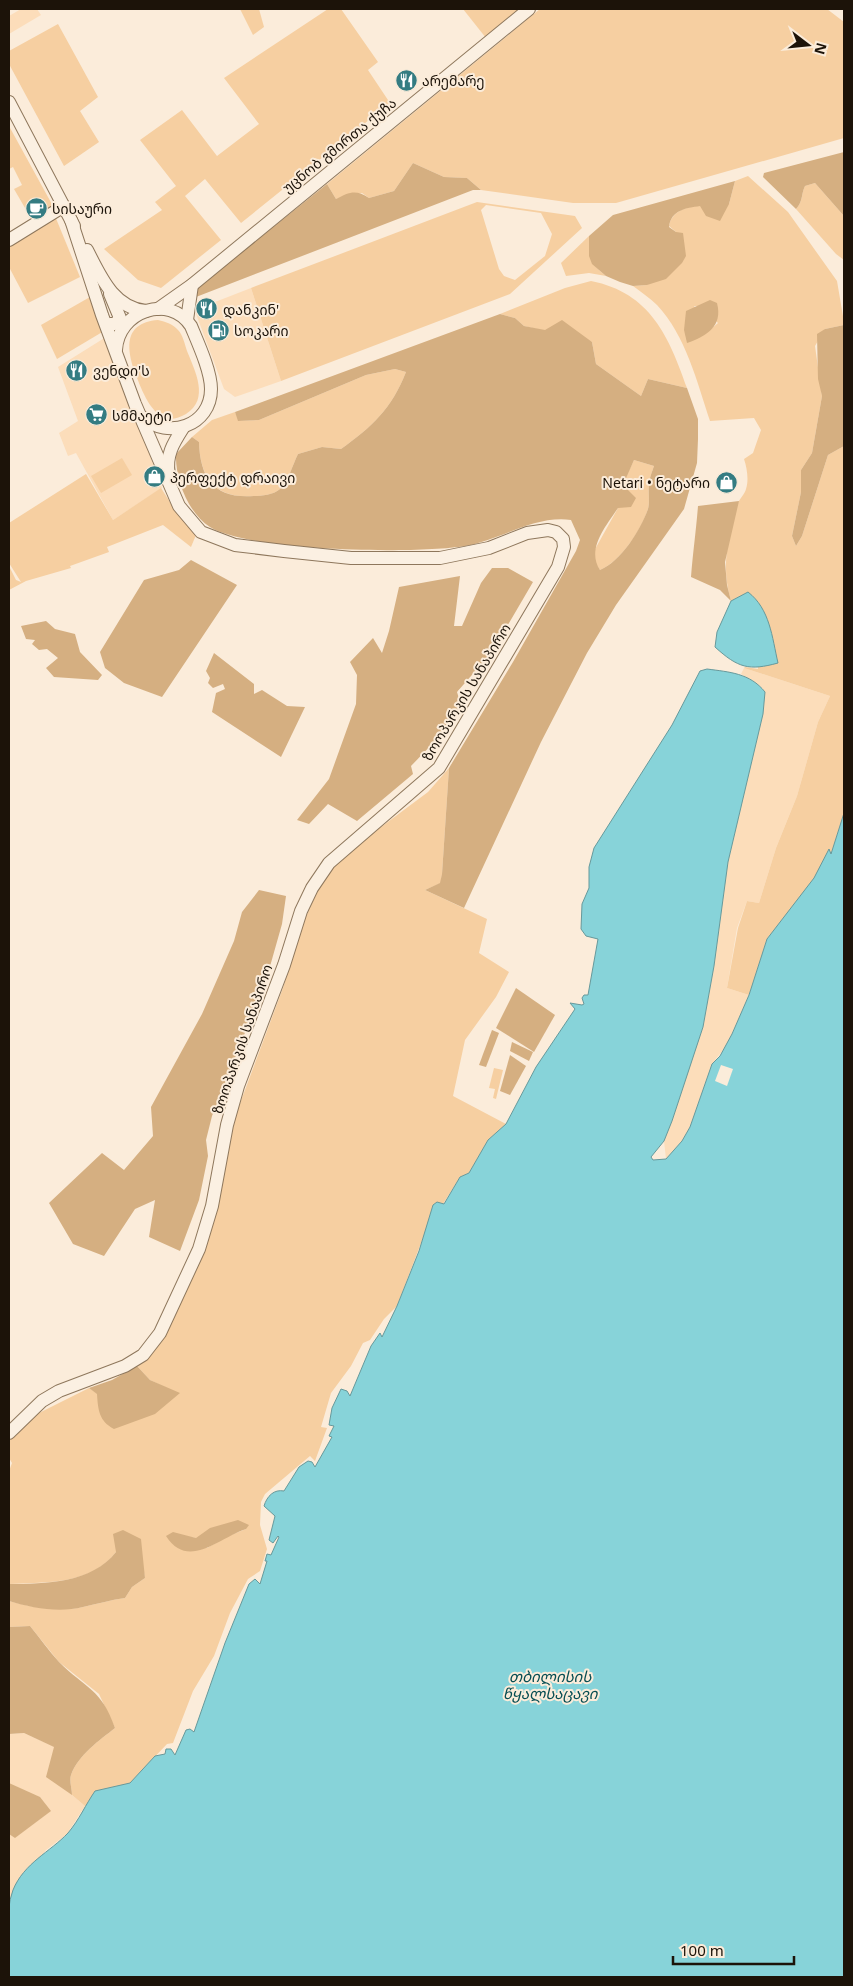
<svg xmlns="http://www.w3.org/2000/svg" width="853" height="1986" font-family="Georgia,'Noto Sans Georgian',serif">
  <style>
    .built { fill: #fcddba }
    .green { fill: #f6cfa1; fill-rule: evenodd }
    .forest { fill: #d5af81; fill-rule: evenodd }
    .water { fill: #87d3d9; stroke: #67999b }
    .pier { fill: #fbecda }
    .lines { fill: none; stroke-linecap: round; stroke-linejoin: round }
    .secondary-casing { stroke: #8e775c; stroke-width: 14 }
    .secondary { stroke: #fbf0e2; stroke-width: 12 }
    .labels { text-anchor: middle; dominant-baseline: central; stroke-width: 4; stroke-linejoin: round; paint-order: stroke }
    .poi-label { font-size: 14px; fill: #1c1309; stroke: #fbecda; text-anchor: start }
    .street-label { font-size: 14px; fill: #1c1309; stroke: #fbecda }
    .water-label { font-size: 15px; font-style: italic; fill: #064d52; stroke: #fbecda }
  </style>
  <rect width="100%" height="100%" fill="#fbecda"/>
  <!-- built -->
  <g class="built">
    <path d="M21 9H37L41 15 9 34V16Z"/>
    <path d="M251 288 281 381 235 397 224 389 196 314 197 309Z"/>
    <path d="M106 337 162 488 113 520 76 453 68 456 59 433 78 421 58 367Z"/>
    <path d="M744 668 830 696 818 722 797 796 776 848 759 903 747 901 737 928 727 988 749 995 727 1045 712 1064 690 1127 682 1141 666 1159 664 1141 703 1027 714 966 728 862 763 714 765 692 759 685 741 674Z"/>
    <path d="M24 1733 55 1747 72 1795 85 1806 67 1834 46 1850 13 1890 9 1907V1734Z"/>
  </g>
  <!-- green -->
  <g class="green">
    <path d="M240 9H259L264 27 253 35Z"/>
    <path d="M328 9H341L378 62 368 70 390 103 241 223 205 179 185 196 221 240 161 288 138 280 104 249 162 210 155 202 176 186 140 140 182 110 217 156 259 124 224 78Z"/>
    <path d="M463 9H525L486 38Z"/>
    <path d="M540 9H827L844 22V138L616 203H573L481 190 467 178 444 177 413 163 394 191 369 198 362 193 336 199 327 184Z"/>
    <path d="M58 24 98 97 80 111 99 142 64 166 9 64V51Z"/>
    <path d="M9 126 54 208 32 220 14 189 22 185 13 167 9 169Z"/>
    <path d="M748 176 788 212 837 281 844 322V325L825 329 815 346 822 396 812 453 801 470V492L792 536 796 546 802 536 828 455 844 446V813L830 857 829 850 815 878 767 939 749 995 727 988 738 928 747 901 759 903 776 848 797 796 818 722 830 696 744 668 745 667 758 669 748 592 731 601C720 563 729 539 738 503 740 498 745 494 746 489 749 480 747 468 744 459L753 453 761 430 754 418 710 421C697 382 686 336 657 305 650 298 641 292 633 286L647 285 676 232 669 226C673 202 709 205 729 204L735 181ZM694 306H700L718 323 711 329Z"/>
    <path d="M815 183 844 216V260L836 254 796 209C803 202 801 194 805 186Z"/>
    <path d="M477 202 575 216 582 228 510 294 281 381 251 288ZM486 205 541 213 552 234 545 256 515 280 504 276 499 269 481 210Z"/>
    <path d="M55 216 80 277 28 303 9 267V245Z"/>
    <path d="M589 236C589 258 589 262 606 276L589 273 566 276 561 263Z"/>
    <path d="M591 281C651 293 669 337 687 388L648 379 641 396 596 364 592 342 524 326 515 318 500 314 565 288Z"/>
    <path d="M90 297 104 331 57 359 41 325Z"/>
    <path d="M158 320C166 322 173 324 178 330 183 335 185 345 187 351 195 371 210 399 186 414 158 431 145 398 137 378 127 352 121 323 158 320Z"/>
    <path d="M395 369 406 372C392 408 372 427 341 449L322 447 298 454C293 464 288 482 280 489 273 495 262 496 254 496 216 499 200 479 199 442L192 437 212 420 235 412 239 421 259 420 366 375Z"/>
    <path d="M122 458 132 475 101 493 91 476Z"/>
    <path d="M634 460 654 466C652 472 649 479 649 485 648 493 650 502 648 509 641 530 621 561 600 570L595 563 594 551 618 508 622 485Z"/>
    <path d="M86 474 113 520 161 488 177 513 196 535 191 547 163 525 107 547 109 552 70 566 71 568 26 581 9 590V566L16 580 21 582 9 563V523Z"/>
    <path d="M449 768 442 874 441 883 425 890 487 919 479 953 509 972 496 997 465 1040 453 1096 506 1124 488 1140 469 1173 460 1177 443 1204 433 1205 426 1230 397 1306 384 1319 370 1340 363 1343 351 1366 331 1393 321 1427 327 1428 315 1461 310 1456 265 1494 261 1502 260 1525 267 1549 260 1571 248 1579 230 1613 214 1656 193 1691 173 1743 167 1744 130 1783 76 1825 85 1806 72 1795C72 1789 69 1780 71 1775 78 1755 100 1740 115 1728L99 1694 59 1662 30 1626 9 1627V1601C29 1607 62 1612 83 1607 97 1604 110 1600 125 1598L132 1587 145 1578 143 1567 116 1552C91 1585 47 1582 9 1584V1471L12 1463 9 1458V1441L39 1413 89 1388 98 1394H179L150 1380 137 1366 169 1328 204 1251 218 1201 236 1114 283 988 303 923 319 888 338 861 349 851 428 792ZM246 1529 226 1537 207 1548 188 1537 196 1538Z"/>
    <path d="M494 1068 503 1070 496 1099 493 1098 495 1089 489 1088Z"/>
  </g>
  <!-- forest -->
  <g class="forest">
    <path d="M844 152V216L815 183 805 186C801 194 803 202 796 209L763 177 764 173Z"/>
    <path d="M413 163 444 177 467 178 481 190H473L196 297 197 288 327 184 336 199C349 192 356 189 369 198L394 191Z"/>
    <path d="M735 181 729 204 720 221 706 216 700 206C686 208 671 210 669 227L676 232 683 233 686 256 682 263 666 279 647 285 633 286 620 282 606 276 592 264 589 256V236L613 215Z"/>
    <path d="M710 300 717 303C723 326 707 336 687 343L684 330 686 311Z"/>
    <path d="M500 314 515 318 524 326 545 330 562 320 592 342 596 364 641 396 648 379 687 388 698 419V439L697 463 684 509 616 605 587 653 541 742 464 908 425 890 440 883 442 874 449 768 513 662 576 551 580 540 571 520C534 515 501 540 465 546 415 554 251 552 210 527 188 513 175 479 176 454L192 437 199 442C200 479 215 499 254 496 262 496 273 495 280 489 288 482 293 464 298 454L322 447 341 449C372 427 392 408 406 372L395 369 366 375 259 420 238 421 235 412ZM634 460 654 466C652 472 649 479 649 485 648 493 650 502 648 509 640 531 621 561 600 570 586 549 606 526 618 508L631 507 636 498 623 485Z"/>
    <path d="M844 325V446L828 455 802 536 796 546 792 536 801 492V470L812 453 822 396 818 379 817 334 825 329Z"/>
    <path d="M739 501 725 562 727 585 731 601 720 590 691 577C693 552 696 531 698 506Z"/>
    <path d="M191 560 237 585 162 697 124 683 105 668 100 652 144 580 179 570Z"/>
    <path d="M492 568H508L533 582 492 652 457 692 461 705 439 737 411 766 413 774 357 821 328 804 309 824 297 820 329 779 356 704 357 675 350 662 373 638 382 653 389 631 399 587 460 576 454 626H462L481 583Z"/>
    <path d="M46 621 55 629 75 634 80 652 102 675 98 680 54 677 46 668 58 658 47 649 39 650 32 644 35 640 26 639 21 626Z"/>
    <path d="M214 653 254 684V694L262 690 287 706 305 707 281 757 212 712 216 693 225 689 223 684 213 688 208 683 210 678 206 671Z"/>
    <path d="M259 890 286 896 282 924 267 977 212 1116 206 1140 208 1156 199 1200 180 1251 149 1237 155 1200 135 1209 104 1256 73 1244 49 1203 102 1153 124 1170 153 1136 151 1107 202 1014 234 941 242 912Z"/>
    <path d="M516 988 555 1015 534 1052 496 1028Z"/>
    <path d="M492 1030 499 1033 486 1067 479 1065Z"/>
    <path d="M512 1042 533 1052 529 1061 510 1051Z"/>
    <path d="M510 1055 526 1066 510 1095 500 1091Z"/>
    <path d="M137 1366 150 1380 180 1393 155 1414 114 1429C99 1421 98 1410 97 1394L89 1388 112 1380Z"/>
    <path d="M238 1520 249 1525 246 1529C217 1539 188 1570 166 1536L173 1532 196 1538 210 1528Z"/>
    <path d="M123 1530 141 1539 145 1578 132 1587 125 1598C110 1600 97 1604 83 1607 59 1613 32 1608 9 1601V1584C45 1584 92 1583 116 1552L113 1534Z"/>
    <path d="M30 1626C40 1638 49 1651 59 1662 86 1689 101 1688 115 1728 100 1740 78 1755 71 1775 69 1780 72 1789 72 1795L46 1777 54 1747 24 1733 9 1734V1627Z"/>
    <path d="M9 1783 40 1797 51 1811 15 1838 9 1834Z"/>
  </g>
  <!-- water -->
  <g class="water">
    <path d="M748 592C770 609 772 637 778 663 749 671 738 668 715 647L717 632 731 601Z"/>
    <path d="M707 669C729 672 750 673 765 692L763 714 728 862 714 966 703 1027 672 1121 664 1141 651 1157 653 1160 666 1159 682 1141 690 1127 712 1064 720 1056 732 1034 749 995 767 939 814 878 829 849 831 854 844 813V1977H9C9 1952 4 1913 13 1890 24 1863 50 1852 68 1833 79 1820 86 1804 95 1791L130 1783 155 1756 165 1754 166 1749H171L175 1755 186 1730 190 1729 194 1732 225 1643 249 1584 255 1579 260 1584 267 1561H265L267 1554 271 1555 279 1537 278 1536 273 1543 269 1540 275 1516 264 1506C267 1496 274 1489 284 1491L299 1467 308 1461 312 1462 315 1467 332 1437 329 1436 334 1426 329 1425 332 1408 341 1389 347 1391 350 1396 371 1346 380 1333 382 1337 397 1306 419 1251 433 1205 437 1202 444 1204 460 1177 469 1173 488 1140 506 1124 536 1067 575 1009 570 1003 582 1005 584 1004 582 998 584 995H588L598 939 586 936 581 929 582 904 589 888V867L594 848 672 725 700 671Z"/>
  </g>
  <!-- pier -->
  <path class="pier" d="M721 1065 733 1069 727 1086 715 1081Z"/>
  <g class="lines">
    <defs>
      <g id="secondary">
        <path d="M9 102 74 226"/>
        <path d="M9 240 64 206"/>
        <path d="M87 250C100 275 113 308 146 311"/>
        <path d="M110 294 120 318 115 324H110"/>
        <path d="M158 309 192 285 529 9"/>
        <path d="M187 320 192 285"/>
        <path d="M116 350C118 311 169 293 191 326 198 343 211 371 211 389 211 426 168 440 142 417"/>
        <path d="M169 474C165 456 174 442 183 428"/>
        <path d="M9 1433 42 1401 59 1391 125 1366 143 1355 160 1333 199 1249 212 1206 227 1125 238 1086 284 965 301 911 312 888 329 863 439 768 558 567 564 547 563 539 556 532 548 530 527 533 489 548 440 558H351L284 551 235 545 201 532 179 506 135 404 102 315 71 220"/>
      </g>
    </defs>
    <!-- secondary casing -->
    <use href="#secondary" class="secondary-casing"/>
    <!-- secondary -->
    <use href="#secondary" class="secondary"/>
  </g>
  <!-- icons -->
  <defs>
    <symbol id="restaurant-disc" viewBox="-11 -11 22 22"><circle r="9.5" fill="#347c82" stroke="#fbecda"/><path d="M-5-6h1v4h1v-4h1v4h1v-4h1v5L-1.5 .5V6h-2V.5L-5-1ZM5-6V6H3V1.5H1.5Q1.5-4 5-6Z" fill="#fff"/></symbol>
    <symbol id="cafe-disc" viewBox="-11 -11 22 22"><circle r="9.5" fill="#347c82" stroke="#fbecda"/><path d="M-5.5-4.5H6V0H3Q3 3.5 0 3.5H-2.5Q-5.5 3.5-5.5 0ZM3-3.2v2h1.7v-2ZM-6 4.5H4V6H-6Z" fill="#fff"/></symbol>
    <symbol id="fuel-disc" viewBox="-11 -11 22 22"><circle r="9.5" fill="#347c82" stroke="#fbecda"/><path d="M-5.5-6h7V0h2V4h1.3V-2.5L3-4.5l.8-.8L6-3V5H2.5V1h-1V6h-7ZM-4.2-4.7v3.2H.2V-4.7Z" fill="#fff"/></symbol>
    <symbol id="supermarket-disc" viewBox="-11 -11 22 22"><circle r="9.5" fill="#347c82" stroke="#fbecda"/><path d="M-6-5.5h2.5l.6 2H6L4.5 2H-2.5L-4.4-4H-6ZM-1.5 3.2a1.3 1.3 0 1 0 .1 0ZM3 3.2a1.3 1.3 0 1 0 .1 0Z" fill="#fff"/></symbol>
    <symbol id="shop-disc" viewBox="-11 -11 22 22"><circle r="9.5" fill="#347c82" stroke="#fbecda"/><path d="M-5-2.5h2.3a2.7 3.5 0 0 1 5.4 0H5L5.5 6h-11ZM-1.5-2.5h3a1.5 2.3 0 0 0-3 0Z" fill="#fff"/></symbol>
  </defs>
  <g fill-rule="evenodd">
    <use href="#restaurant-disc" x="394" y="68" width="25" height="25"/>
    <use href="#cafe-disc" x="24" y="196" width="25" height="25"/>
    <use href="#restaurant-disc" x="194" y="296" width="25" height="25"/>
    <use href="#fuel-disc" x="206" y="318" width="25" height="25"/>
    <use href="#restaurant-disc" x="64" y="358" width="25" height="25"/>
    <use href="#supermarket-disc" x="84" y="402" width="25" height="25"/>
    <use href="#shop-disc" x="142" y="464" width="25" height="25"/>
    <use href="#shop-disc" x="714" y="470" width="25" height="25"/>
  </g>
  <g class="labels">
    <!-- poi labels -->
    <g class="poi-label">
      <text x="422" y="80">არემარე</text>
      <text x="52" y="208">სისაური</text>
      <text x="223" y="309">დანკინ'</text>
      <text x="234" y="330">სოკარი</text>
      <text x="93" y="370">ვენდი'ს</text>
      <text x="112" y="415">სმმაეტი</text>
      <text x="170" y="477">პერფექტ დრაივი</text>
      <text x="710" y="482" text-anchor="end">Netari • ნეტარი</text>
    </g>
    <!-- street labels -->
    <g class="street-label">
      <text transform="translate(339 145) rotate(-39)">უცნობ გმირთა ქუჩა</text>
      <text transform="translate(466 692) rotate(-59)">ზოოპარკის სანაპირო</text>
      <text transform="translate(242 1039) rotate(-71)">ზოოპარკის სანაპირო</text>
    </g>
    <!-- water labels -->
    <g class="water-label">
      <text x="550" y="1676">თბილისის<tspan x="550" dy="17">წყალსაცავი</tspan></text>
    </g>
  </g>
  <!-- border -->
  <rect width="853" height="1986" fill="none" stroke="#1c1309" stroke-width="20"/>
  <!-- north arrow -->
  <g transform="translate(808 45) rotate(106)" stroke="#fbecda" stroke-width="4" paint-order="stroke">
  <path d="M0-4L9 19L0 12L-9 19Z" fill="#1c1309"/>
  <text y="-8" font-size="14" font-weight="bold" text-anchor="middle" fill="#1c1309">N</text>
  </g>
  <!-- scale -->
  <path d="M673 1956v8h121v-8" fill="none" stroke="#1c1309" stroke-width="2.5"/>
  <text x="680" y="1956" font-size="15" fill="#1c1309" stroke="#fbecda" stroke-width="4" paint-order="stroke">100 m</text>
</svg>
